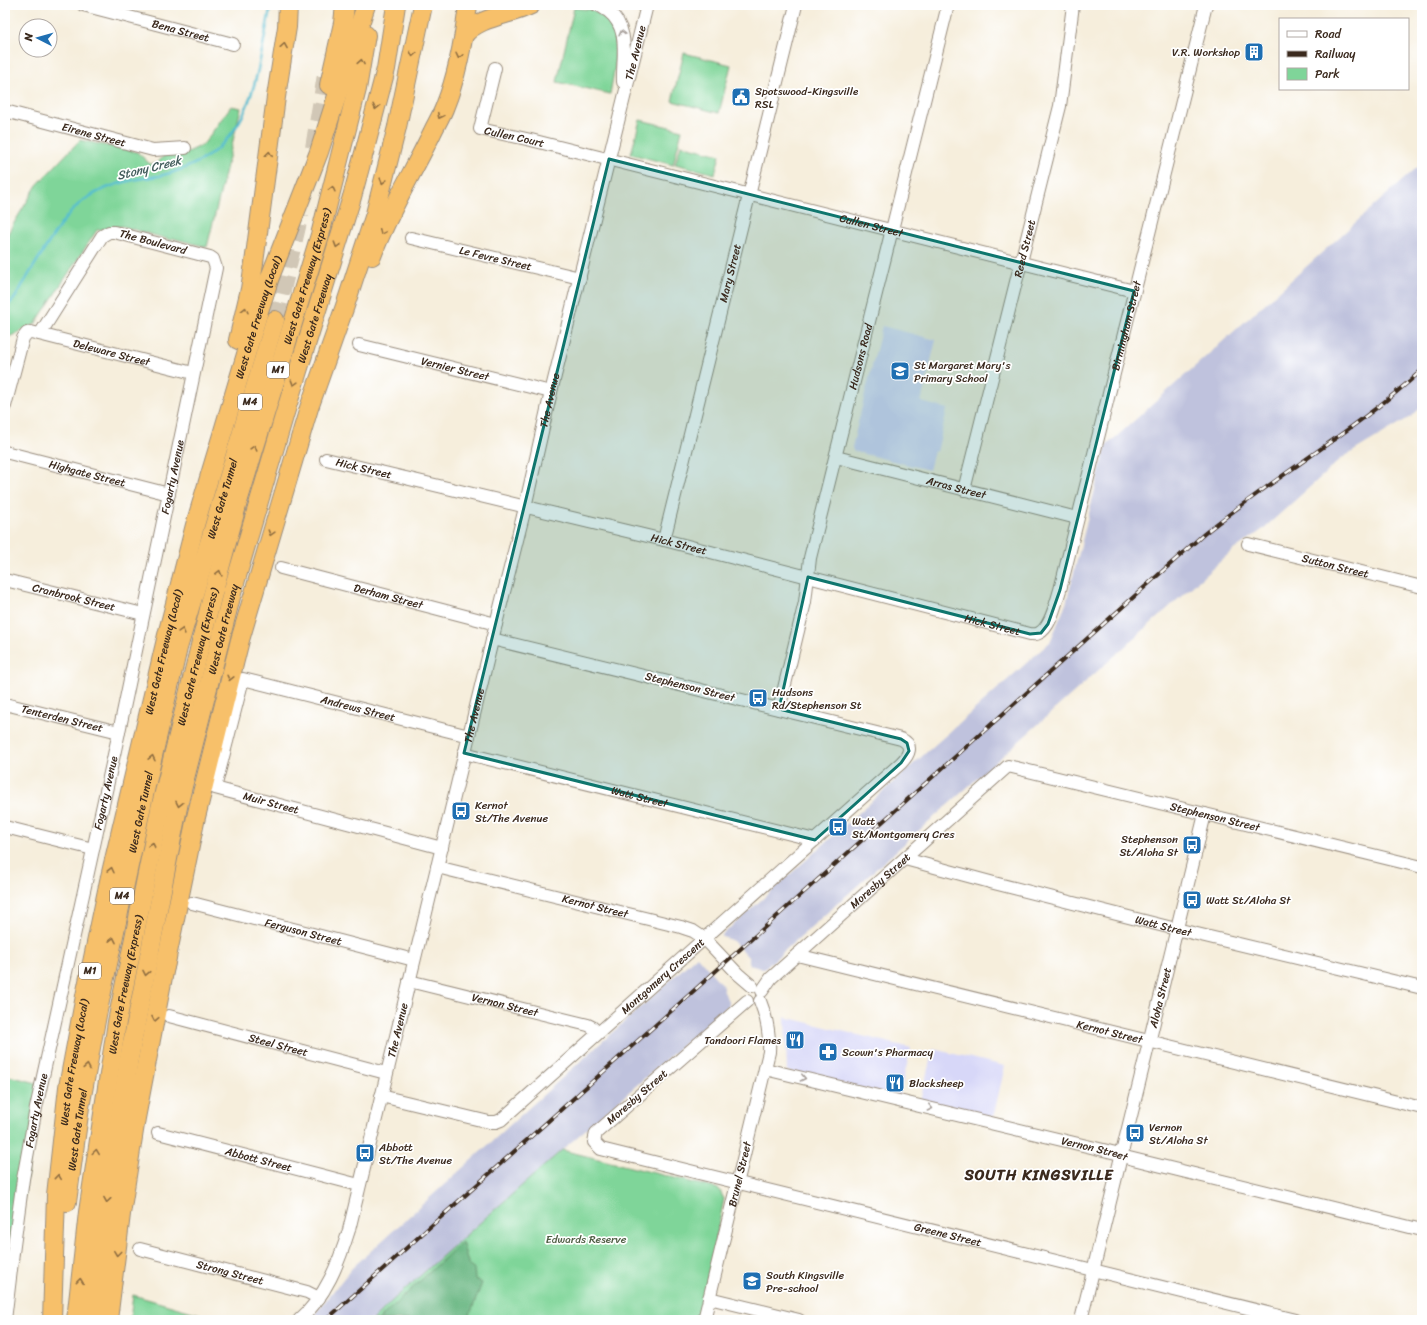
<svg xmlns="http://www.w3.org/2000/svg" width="1427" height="1325" font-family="Sriracha,sans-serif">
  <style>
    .built { fill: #d7d7f8 }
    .industrial { fill: #bfc2dd }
    .green { fill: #7fd599; stroke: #5d805c }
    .forest { fill: #67b681; stroke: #517050 }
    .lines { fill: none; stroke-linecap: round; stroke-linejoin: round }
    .stream { stroke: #54bdd1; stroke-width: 2.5 }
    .highway-tunnel { stroke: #d1c7b6; stroke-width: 18; stroke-dasharray: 18 9; stroke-linecap: butt }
    .minor-casing { stroke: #988c7d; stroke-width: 14 }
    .highway-casing { stroke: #988c7d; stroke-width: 20 }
    .minor { stroke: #fff; stroke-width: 12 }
    .highway { stroke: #f7c06b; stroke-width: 18 }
    .rail-casing { stroke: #3b2a1e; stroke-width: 4 }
    .rail { stroke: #fff; stroke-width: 2.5; stroke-dasharray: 8; stroke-linecap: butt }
    .oneway { stroke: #a79f9a }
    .oneway2 { stroke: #906e41 }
    .marked { fill: #0f766e; fill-opacity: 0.2; stroke: #0f766e; stroke-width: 3; stroke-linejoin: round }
    .labels { text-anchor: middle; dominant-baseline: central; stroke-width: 3.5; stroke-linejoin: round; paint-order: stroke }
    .shield { fill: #fff; stroke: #766a62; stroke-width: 1 }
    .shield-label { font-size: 10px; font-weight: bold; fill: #3b2a1e }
    .street-label { font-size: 11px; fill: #3b2a1e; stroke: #fff }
    .poi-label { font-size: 11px; fill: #3b2a1e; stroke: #fff; text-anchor: start }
    .park-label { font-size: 11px; fill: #4f5d43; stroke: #fff }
    .water-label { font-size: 12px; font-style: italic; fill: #445d5d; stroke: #fff }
    .district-label { font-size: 15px; font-weight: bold; letter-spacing: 1px; fill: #3b2a1e; stroke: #fff }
  </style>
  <rect width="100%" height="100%" fill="#fff"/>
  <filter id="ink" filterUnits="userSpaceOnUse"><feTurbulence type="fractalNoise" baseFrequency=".025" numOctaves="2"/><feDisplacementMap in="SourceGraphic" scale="8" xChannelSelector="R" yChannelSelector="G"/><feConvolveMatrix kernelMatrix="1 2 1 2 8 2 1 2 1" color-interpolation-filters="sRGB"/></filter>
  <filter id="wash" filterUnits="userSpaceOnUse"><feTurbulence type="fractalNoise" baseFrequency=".012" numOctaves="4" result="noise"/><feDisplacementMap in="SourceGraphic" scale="16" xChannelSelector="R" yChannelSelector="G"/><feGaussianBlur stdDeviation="0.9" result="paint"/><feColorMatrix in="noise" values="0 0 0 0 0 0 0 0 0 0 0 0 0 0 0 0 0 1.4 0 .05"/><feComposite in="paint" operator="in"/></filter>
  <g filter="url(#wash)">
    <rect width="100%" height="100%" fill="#f6eedc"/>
    <!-- built -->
    <g class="built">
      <path d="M882 326 936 340 921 402 947 409 937 452 934 451 929 470 853 451 852 447Z"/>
      <path d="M785 1017 911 1048 899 1097 787 1071Z"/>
      <path d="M933 1049 1005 1066 993 1118 920 1101Z"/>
    </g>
    <!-- industrial -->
    <g class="industrial">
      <path d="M1422 163V406L1412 416 1342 458 1262 530 1232 551 764 969 749 965V958L733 941 721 936 1050 642 1066 604 1106 446Z"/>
      <path d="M697 956 722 985 729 1005 562 1150 393 1300 373 1320H310L352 1268Z"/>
    </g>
    <!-- green -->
    <g class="green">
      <path d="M574 8 593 10 606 19 615 32V66L610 94 557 82Z"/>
      <path d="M684 53 731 65 719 113 672 101Z"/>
      <path d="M231 106 241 108 207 247 172 238 171 240 122 226 97 230 35 324 9 337 5 338V245L6 244 8 233 37 185 80 140 137 152 150 164H157L165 154 188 152 203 145Z"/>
      <path d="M640 120 682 130 673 165 631 154Z"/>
      <path d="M681 145 720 155 715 174 675 164Z"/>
      <path d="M5 1075 41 1084 5 1320Z"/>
      <path d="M562 1150 719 1189 724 1199 699 1320H373L393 1300Z"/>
      <path d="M133 1295 220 1320H130Z"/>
    </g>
    <!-- forest -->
    <path class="forest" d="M462 1242 469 1266 474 1269 475 1279 482 1283 468 1320H378Z"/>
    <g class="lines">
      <!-- stream -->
      <path class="stream" d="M5 308 15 298C27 277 40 256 53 236 60 225 68 213 78 205 94 191 117 183 138 179 145 178 153 177 159 176 254 155 254 84 271 5"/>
    </g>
  </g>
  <g filter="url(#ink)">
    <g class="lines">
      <!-- highway-tunnel -->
      <g class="highway-tunnel">
        <path d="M314 148 327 69"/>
        <path d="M275 320 300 214"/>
        <path d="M298 343 313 283"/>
      </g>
      <defs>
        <g id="minor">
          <path id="s1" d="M83 5 233 44"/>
          <path d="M597 5C602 6 604 9 608 11 631 29 622 58 623 82"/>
          <path id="s2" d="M495 68 480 129 531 140 1134 291"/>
          <path id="s3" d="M5 111 153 150 185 148"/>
          <path id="s4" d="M411 238 580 278"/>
          <path id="s5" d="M359 345 551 392"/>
          <path id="s6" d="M5 406 23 338 27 333 31 332 193 373"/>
          <path id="s7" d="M5 452 169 494"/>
          <path id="s8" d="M836 457 1077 518"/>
          <path id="s9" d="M326 459 664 540 1030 634C1033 634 1036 635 1039 633 1051 627 1056 602 1060 590L1206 5"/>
          <path id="s10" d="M964 490 1060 106 1073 5"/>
          <path id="s11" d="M664 540 796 5"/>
          <path id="s12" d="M1248 544 1422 587"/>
          <path id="s13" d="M281 568 496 624"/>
          <path id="s14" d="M5 580 143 614"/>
          <path id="s15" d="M5 704 119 732"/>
          <path id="s16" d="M779 709 805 602 810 558 948 5"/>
          <path id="s17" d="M464 753 815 840"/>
          <path d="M5 827 93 849"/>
          <path id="s18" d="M442 848 215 788 243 679 469 736"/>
          <path id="s19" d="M905 859 994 883 1176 929 1422 988"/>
          <path id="s20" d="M437 867 681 927 693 931 705 939 738 974 752 986"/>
          <path id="s21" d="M192 903 414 960"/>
          <path id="s22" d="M797 955 1422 1108"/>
          <path id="s23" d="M409 981 588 1025 592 1027 598 1033"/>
          <path id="s24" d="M762 991 771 978 1008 766 1422 867"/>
          <path id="s25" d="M747 1001 596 1133 594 1142 601 1149 1296 1320"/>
          <path id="s26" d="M169 1016 386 1073"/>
          <path id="s27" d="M765 1069 1116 1153 1129 1158 1422 1230"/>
          <path id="s28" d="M381 1096 489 1122H496L501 1120 901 763C909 755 914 745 901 739L492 639"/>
          <path id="s29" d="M158 1133 359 1185"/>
          <path id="s30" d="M140 1249 307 1292 319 1298"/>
          <path d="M709 1298 799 1320"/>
          <path id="s31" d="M5 1320 13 1253 23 1179 36 1108 119 732 216 268 213 259 210 257 114 232H109L102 236 40 334"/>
          <path id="s32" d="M299 1320C326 1297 339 1262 349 1230L496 624 523 516 551 392 647 5"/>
          <path id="s33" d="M704 1320 769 1052C770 1034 767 1018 760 1001"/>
          <path id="s34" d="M1081 1320 1205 814"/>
        </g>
        <g id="highway">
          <path d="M464 35C480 16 509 16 531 5"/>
          <path d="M329 85 343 23 345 5"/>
          <path d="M372 256C388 213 412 174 432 133 436 124 442 115 445 106 458 74 464 38 468 5"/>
          <path d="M238 340 250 289 254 263 276 97 287 27 288 5"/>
          <path d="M165 967 196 817 240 640 309 408 345 306 375 214 397 127 423 5"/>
          <path id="s35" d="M67 1202 80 1107 97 1015 146 786 178 648 275 320"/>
          <path id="s36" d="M52 1320 56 1195 68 1087 85 996 109 881 167 635 195 525 258 314 270 277 319 152 366 5"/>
          <path id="s37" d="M76 1320 88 1212 117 1022 160 809 212 597 238 502 320 235 357 89 366 35"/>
          <path id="s38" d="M91 1320 105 1214 129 1059 179 802 232 593 285 413 352 197 365 149 386 69 396 5"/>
          <path d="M108 1320 121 1214 136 1118 167 956"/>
        </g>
      </defs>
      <!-- minor casing -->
      <use href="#minor" class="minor-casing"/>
      <!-- highway casing -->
      <use href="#highway" class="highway-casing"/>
      <!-- minor -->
      <use href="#minor" class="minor"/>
      <!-- highway -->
      <use href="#highway" class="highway"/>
      <defs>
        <path id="rail" d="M326 1320 1204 534C1274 477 1355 431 1422 370"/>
      </defs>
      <!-- rail casing -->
      <use href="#rail" class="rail-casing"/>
      <!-- rail -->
      <use href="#rail" class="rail"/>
    </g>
    <!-- one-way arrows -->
    <defs><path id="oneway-chevron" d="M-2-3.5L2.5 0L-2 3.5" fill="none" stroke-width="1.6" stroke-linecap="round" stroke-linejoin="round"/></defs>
    <g class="oneway">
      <use href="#oneway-chevron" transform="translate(622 33) rotate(-103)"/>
      <use href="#oneway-chevron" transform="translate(803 1078) rotate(13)"/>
      <use href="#oneway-chevron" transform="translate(930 1108) rotate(13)"/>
    </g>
    <g class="oneway2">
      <use href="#oneway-chevron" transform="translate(284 46) rotate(-81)"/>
      <use href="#oneway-chevron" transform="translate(413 54) rotate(101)"/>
      <use href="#oneway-chevron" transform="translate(459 56) rotate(103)"/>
      <use href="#oneway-chevron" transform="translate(361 62) rotate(-80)"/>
      <use href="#oneway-chevron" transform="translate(376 107) rotate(104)"/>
      <use href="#oneway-chevron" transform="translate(440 116) rotate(116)"/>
      <use href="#oneway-chevron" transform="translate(269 154) rotate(-82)"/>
      <use href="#oneway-chevron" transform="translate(383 181) rotate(105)"/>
      <use href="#oneway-chevron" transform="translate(332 189) rotate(-76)"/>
      <use href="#oneway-chevron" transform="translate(382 232) rotate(115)"/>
      <use href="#oneway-chevron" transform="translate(337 245) rotate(107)"/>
      <use href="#oneway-chevron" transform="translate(245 310) rotate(-77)"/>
      <use href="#oneway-chevron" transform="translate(294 383) rotate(107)"/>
      <use href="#oneway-chevron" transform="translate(254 448) rotate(-73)"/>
      <use href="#oneway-chevron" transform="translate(271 533) rotate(107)"/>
      <use href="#oneway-chevron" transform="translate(219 573) rotate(-75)"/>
      <use href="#oneway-chevron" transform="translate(182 631) rotate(-74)"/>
      <use href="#oneway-chevron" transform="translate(230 678) rotate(104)"/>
      <use href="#oneway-chevron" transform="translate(152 758) rotate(-77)"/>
      <use href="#oneway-chevron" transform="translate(179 804) rotate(102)"/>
      <use href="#oneway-chevron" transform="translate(152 845) rotate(-78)"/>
      <use href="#oneway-chevron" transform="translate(111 870) rotate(-77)"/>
      <use href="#oneway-chevron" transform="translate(113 940) rotate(-78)"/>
      <use href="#oneway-chevron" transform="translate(146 973) rotate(101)"/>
      <use href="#oneway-chevron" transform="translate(155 1019) rotate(101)"/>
      <use href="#oneway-chevron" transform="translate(87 1067) rotate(-80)"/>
      <use href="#oneway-chevron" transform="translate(96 1152) rotate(-82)"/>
      <use href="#oneway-chevron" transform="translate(58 1177) rotate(-84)"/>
      <use href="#oneway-chevron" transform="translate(107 1200) rotate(99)"/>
      <use href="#oneway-chevron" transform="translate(117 1253) rotate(97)"/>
      <use href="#oneway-chevron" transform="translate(80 1281) rotate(-84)"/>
    </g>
  </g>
  <!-- marked area -->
  <path class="marked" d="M609 159 1134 291 1060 590 1048 624 1041 633 1030 634 808 577 779 709 901 739 907 743 909 751 901 763 815 840 464 753Z"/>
  <!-- icons -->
  <defs>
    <symbol id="building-square" viewBox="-11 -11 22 22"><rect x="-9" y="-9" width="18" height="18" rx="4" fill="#1f6fb2" stroke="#fff"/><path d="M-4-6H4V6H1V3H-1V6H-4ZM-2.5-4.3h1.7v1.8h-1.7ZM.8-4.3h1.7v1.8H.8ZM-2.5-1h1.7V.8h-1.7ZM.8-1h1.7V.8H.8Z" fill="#fff"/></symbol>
    <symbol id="civic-square" viewBox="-11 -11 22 22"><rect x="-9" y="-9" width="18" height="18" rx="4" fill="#1f6fb2" stroke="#fff"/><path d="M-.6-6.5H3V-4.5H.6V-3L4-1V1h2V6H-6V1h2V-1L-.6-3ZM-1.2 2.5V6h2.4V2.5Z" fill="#fff"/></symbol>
    <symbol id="school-square" viewBox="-11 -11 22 22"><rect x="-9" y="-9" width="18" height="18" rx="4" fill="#1f6fb2" stroke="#fff"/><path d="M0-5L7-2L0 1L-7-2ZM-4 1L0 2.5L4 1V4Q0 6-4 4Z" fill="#fff"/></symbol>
    <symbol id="bus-square" viewBox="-11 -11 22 22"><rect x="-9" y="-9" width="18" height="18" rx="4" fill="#1f6fb2" stroke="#fff"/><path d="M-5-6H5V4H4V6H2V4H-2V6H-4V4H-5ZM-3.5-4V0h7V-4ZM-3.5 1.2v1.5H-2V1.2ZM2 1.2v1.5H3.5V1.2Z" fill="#fff"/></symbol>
    <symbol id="restaurant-square" viewBox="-11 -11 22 22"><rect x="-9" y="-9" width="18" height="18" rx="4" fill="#1f6fb2" stroke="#fff"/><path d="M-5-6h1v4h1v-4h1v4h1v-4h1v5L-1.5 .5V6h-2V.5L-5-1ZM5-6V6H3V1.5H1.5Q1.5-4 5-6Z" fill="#fff"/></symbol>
    <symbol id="pharmacy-square" viewBox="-11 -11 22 22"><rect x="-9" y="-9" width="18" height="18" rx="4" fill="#1f6fb2" stroke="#fff"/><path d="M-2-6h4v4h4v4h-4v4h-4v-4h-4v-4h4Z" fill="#fff"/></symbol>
  </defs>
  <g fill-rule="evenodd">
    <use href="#building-square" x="1243" y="41" width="22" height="22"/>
    <use href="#civic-square" x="730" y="86" width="22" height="22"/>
    <use href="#school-square" x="889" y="360" width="22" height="22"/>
    <use href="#bus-square" x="747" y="687" width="22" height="22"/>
    <use href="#bus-square" x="450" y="800" width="22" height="22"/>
    <use href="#bus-square" x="827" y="816" width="22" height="22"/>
    <use href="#bus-square" x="1181" y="834" width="22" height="22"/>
    <use href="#bus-square" x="1181" y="889" width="22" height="22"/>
    <use href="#restaurant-square" x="784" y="1029" width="22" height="22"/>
    <use href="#pharmacy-square" x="817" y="1041" width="22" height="22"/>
    <use href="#restaurant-square" x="884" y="1072" width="22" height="22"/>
    <use href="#bus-square" x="1124" y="1122" width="22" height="22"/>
    <use href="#bus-square" x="354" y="1142" width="22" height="22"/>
    <use href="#school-square" x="741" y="1270" width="22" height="22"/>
  </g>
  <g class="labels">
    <!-- shield labels -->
    <g class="shield">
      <rect x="267" y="362" width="22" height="16" rx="3"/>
      <rect x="238" y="394" width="24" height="16" rx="3"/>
      <rect x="110" y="888" width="24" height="16" rx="3"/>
      <rect x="79" y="963" width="22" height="16" rx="3"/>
    </g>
    <g class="shield-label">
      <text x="278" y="370">M1</text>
      <text x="250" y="402">M4</text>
      <text x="122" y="896">M4</text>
      <text x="90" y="971">M1</text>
    </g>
    <!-- street labels -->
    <g class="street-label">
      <text stroke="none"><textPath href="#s1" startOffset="101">Bena Street</textPath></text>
      <text stroke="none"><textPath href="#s32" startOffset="1316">The Avenue</textPath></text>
      <text stroke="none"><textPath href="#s3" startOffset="92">Eirene Street</textPath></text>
      <text stroke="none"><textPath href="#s2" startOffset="98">Cullen Court</textPath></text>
      <text stroke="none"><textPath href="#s2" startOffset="466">Cullen Street</textPath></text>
      <text transform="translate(153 242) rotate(15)">The Boulevard</text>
      <text stroke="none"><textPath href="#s10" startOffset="249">Reed Street</textPath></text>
      <text stroke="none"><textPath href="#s4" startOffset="87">Le Fevre Street</textPath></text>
      <text stroke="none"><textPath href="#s11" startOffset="275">Mary Street</textPath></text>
      <text stroke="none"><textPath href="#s37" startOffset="1071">West Gate Freeway (Express)</textPath></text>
      <text stroke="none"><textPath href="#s36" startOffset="1027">West Gate Freeway (Local)</textPath></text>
      <text stroke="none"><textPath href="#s38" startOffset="1028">West Gate Freeway</textPath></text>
      <text stroke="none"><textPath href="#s9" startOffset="1056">Birmingham Street</textPath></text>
      <text stroke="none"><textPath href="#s6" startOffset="164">Deleware Street</textPath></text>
      <text stroke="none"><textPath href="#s16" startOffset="362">Hudsons Road</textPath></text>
      <text stroke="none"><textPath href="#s5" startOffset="99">Vernier Street</textPath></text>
      <text stroke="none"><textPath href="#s32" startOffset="958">The Avenue</textPath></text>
      <text stroke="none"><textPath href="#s9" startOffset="39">Hick Street</textPath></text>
      <text stroke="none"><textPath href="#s7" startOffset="85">Highgate Street</textPath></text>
      <text stroke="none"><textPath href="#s31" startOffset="860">Fogarty Avenue</textPath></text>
      <text stroke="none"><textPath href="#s8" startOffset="124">Arras Street</textPath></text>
      <text stroke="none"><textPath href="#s35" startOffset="721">West Gate Tunnel</textPath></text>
      <text stroke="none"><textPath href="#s9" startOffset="363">Hick Street</textPath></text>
      <text stroke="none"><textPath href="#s12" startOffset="90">Sutton Street</textPath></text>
      <text stroke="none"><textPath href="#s13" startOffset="111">Derham Street</textPath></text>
      <text stroke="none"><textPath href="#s14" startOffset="71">Cranbrook Street</textPath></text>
      <text stroke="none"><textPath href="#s9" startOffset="687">Hick Street</textPath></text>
      <text stroke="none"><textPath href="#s38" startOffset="704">West Gate Freeway</textPath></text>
      <text stroke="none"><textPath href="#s36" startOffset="679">West Gate Freeway (Local)</textPath></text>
      <text stroke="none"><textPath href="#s37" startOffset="675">West Gate Freeway (Express)</textPath></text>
      <text transform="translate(690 687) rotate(14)">Stephenson Street</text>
      <text stroke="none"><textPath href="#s18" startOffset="466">Andrews Street</textPath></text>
      <text stroke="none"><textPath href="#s32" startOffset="634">The Avenue</textPath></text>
      <text stroke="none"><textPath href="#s15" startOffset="59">Tenterden Street</textPath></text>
      <text stroke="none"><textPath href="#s31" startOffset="537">Fogarty Avenue</textPath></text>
      <text stroke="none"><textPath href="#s17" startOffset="181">Watt Street</textPath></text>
      <text transform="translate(271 803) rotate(15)">Muir Street</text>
      <text stroke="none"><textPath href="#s35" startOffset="397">West Gate Tunnel</textPath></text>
      <text stroke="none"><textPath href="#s24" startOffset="547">Stephenson Street</textPath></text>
      <text stroke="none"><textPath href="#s24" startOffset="162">Moresby Street</textPath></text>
      <text stroke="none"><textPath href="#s20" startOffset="163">Kernot Street</textPath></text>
      <text stroke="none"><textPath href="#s19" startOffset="267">Watt Street</textPath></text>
      <text stroke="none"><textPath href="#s21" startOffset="115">Ferguson Street</textPath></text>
      <text stroke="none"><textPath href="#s28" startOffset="340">Montgomery Crescent</textPath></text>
      <text stroke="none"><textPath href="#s37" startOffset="339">West Gate Freeway (Express)</textPath></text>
      <text stroke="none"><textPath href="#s34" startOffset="332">Aloha Street</textPath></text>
      <text stroke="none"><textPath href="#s23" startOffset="99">Vernon Street</textPath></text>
      <text stroke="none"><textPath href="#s32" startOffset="310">The Avenue</textPath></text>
      <text stroke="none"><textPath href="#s22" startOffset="322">Kernot Street</textPath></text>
      <text stroke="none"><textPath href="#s26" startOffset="113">Steel Street</textPath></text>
      <text stroke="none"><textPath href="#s36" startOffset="259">West Gate Freeway (Local)</textPath></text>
      <text transform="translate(637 1097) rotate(-41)">Moresby Street</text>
      <text stroke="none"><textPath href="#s31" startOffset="212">Fogarty Avenue</textPath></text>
      <text stroke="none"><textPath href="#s35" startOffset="73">West Gate Tunnel</textPath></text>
      <text stroke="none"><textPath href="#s27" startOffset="339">Vernon Street</textPath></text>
      <text stroke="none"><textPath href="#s29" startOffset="104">Abbott Street</textPath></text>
      <text stroke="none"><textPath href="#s33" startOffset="150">Brunel Street</textPath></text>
      <text stroke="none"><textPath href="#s25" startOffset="577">Greene Street</textPath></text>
      <text stroke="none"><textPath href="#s30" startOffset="93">Strong Street</textPath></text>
    </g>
    <!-- poi labels -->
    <g class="poi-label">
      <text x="1240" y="52" text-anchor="end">V.R. Workshop</text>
      <text x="755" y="91">Spotswood-Kingsville<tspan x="755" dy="13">RSL</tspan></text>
      <text x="914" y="365">St Margaret Mary's<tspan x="914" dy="13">Primary School</tspan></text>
      <text x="772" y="692">Hudsons<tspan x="772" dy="13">Rd/Stephenson St</tspan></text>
      <text x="475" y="805">Kernot<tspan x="475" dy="13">St/The Avenue</tspan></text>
      <text x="852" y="821">Watt<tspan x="852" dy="13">St/Montgomery Cres</tspan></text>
      <text x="1178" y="839" text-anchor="end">Stephenson<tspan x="1178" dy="13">St/Aloha St</tspan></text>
      <text x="1206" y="900">Watt St/Aloha St</text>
      <text x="781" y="1040" text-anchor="end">Tandoori Flames</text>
      <text x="842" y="1052">Scown's Pharmacy</text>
      <text x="909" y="1083">Blacksheep</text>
      <text x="1149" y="1127">Vernon<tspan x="1149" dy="13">St/Aloha St</tspan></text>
      <text x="379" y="1147">Abbott<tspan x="379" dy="13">St/The Avenue</tspan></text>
      <text x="766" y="1275">South Kingsville<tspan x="766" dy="13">Pre-school</tspan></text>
    </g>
    <!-- park labels -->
    <g class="park-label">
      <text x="586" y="1239">Edwards Reserve</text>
    </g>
    <!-- water labels -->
    <g class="water-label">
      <text transform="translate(149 168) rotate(-14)">Stony Creek</text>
    </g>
    <!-- district labels -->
    <g class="district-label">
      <text x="1039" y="1175">SOUTH KINGSVILLE</text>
    </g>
  </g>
  <!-- margin -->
  <rect width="1427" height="1325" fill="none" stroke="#fff" stroke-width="20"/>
  <!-- legend -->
  <rect x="1279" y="18" width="130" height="72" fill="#ffffff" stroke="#b1aaa5"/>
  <rect x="1287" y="31" width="20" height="6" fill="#ffffff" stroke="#b1aaa5"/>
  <text x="1315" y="38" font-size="12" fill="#3b2a1e">Road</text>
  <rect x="1287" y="51" width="20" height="6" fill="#3b2a1e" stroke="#b1aaa5"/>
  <text x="1315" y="58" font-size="12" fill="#3b2a1e">Railway</text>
  <rect x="1287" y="68" width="20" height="12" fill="#7fd599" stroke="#b1aaa5"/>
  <text x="1315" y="78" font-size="12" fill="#3b2a1e">Park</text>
  <!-- north arrow -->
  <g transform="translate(38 38) rotate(276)"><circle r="19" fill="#ffffff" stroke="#b1aaa5"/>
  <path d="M0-3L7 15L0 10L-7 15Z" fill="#1f6fb2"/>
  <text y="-6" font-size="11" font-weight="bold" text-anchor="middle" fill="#3b2a1e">N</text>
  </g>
</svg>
